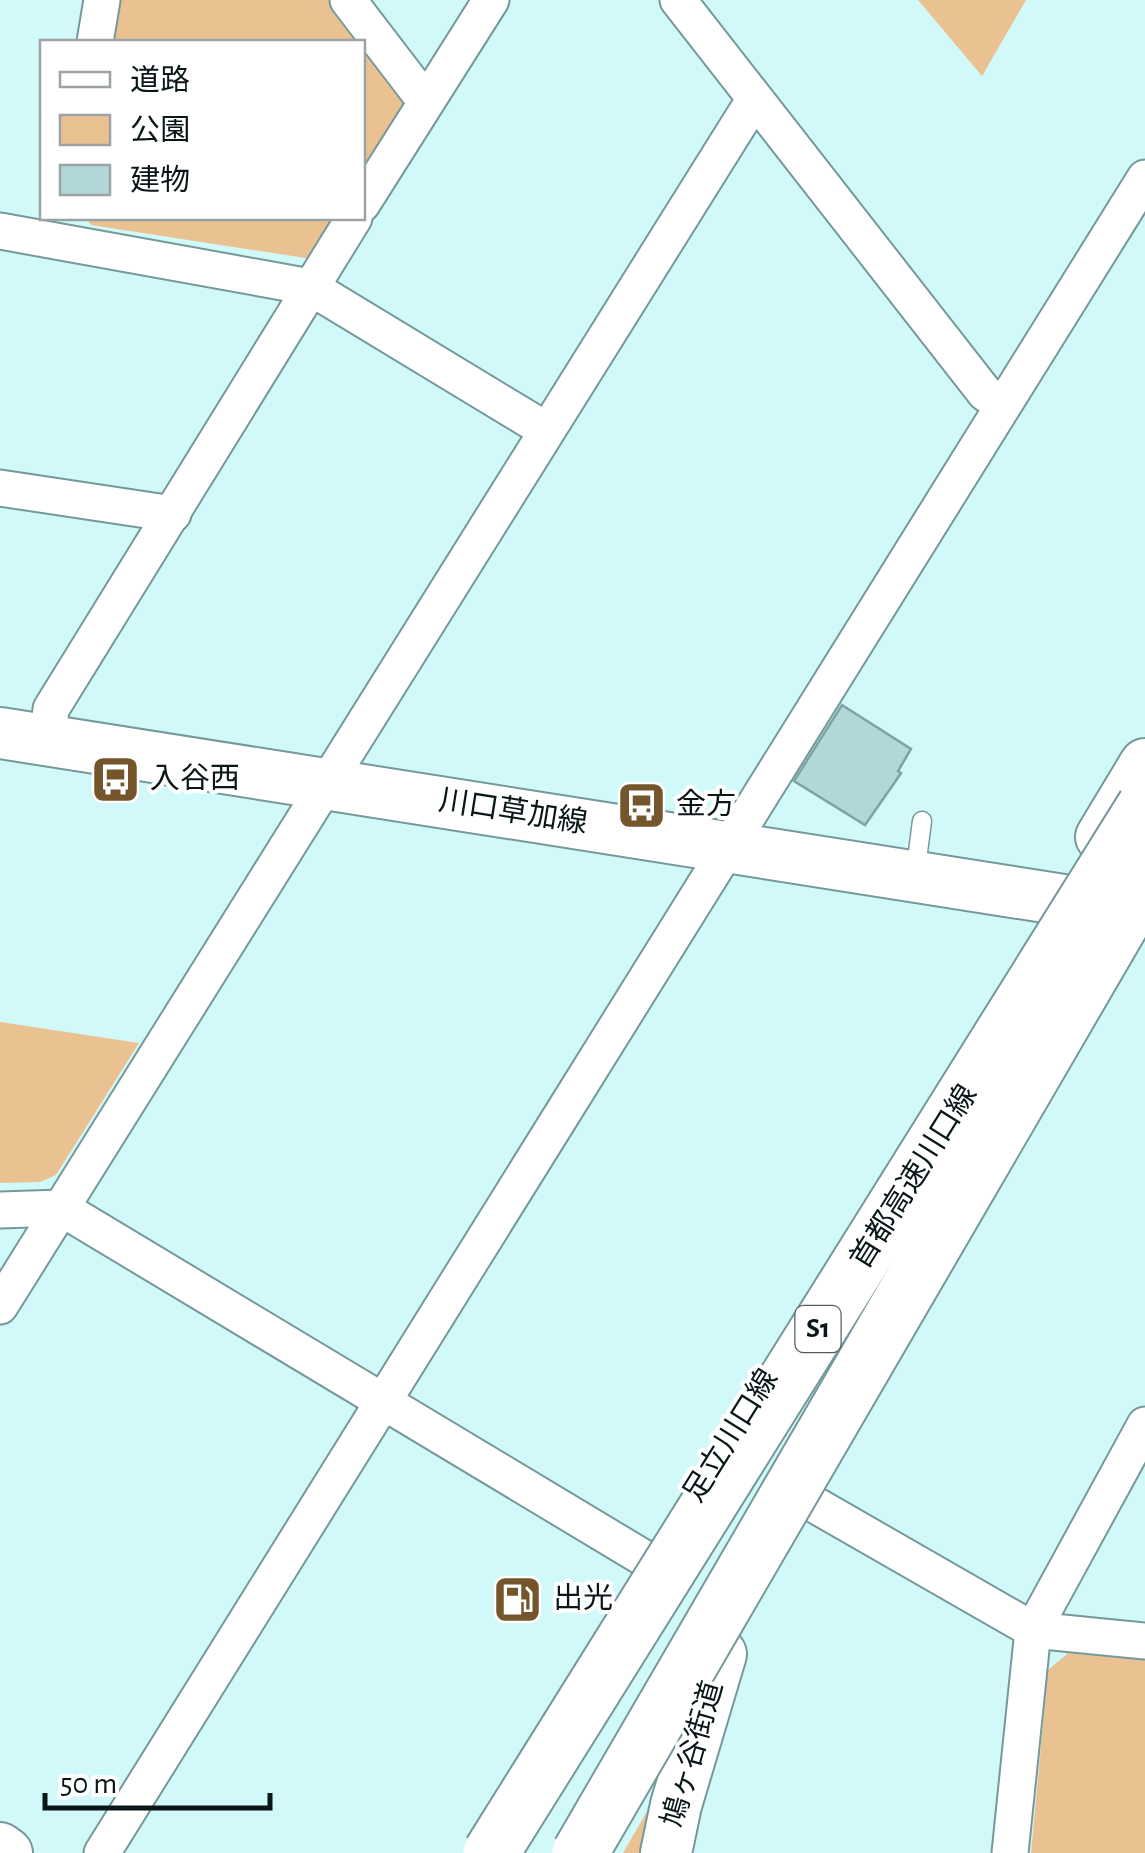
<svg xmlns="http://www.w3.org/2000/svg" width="1145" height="1853" font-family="'Alegreya Sans','Noto Sans JP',sans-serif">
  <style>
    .green { fill: #eac291 }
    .building { fill: #b1d7d8; stroke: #7ea3a4; stroke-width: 2.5 }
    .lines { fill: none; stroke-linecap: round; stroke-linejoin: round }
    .lane-casing { stroke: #75999b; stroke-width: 21 }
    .street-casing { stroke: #75999b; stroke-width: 39 }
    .secondary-casing { stroke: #75999b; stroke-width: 54 }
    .lane { stroke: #fff; stroke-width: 18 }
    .street { stroke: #fff; stroke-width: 35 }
    .secondary { stroke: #fff; stroke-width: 50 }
    .highway-bridge-casing { stroke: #75999b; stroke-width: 59; stroke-linecap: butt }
    .highway-bridge { stroke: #fff; stroke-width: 55 }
    .labels { text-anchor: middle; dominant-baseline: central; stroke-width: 8; stroke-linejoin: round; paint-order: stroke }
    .shield { fill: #fff; stroke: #535d5d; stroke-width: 2.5 }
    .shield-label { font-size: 28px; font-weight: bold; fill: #091718 }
    .poi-label { font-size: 30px; fill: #091718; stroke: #fff; text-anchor: start }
    .street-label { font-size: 30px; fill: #091718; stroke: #fff }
  </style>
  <rect width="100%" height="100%" fill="#d2f9fa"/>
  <!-- green -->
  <g class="green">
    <path d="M114 0H331L404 94 402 113 363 177 362 42H107Z"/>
    <path d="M918 0H1026L982 76Z"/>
    <path d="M86 218H338L312 259 91 225Z"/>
    <path d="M0 1022 139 1043 56 1175 40 1182 0 1183Z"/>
    <path d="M1068 1653 1145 1660V1853H1031L1048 1670Z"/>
    <path d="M660 1789 653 1853H623Z"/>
  </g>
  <!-- building -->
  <path class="building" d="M842 705 911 749 898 771 901 773 895 782 865 825 794 781Z"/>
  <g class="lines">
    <defs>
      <path id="lane" d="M915 875 922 821"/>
      <g id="street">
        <path d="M348 0 426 102"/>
        <path d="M678 0 985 393 1002 405"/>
        <path d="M95 42 102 0"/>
        <path d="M362 204 491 0"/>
        <path d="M0 231 310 287 546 430"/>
        <path d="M0 488 173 514"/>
        <path d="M48 739 51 709 354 218"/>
        <path d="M0 1210 61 1208 652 1563"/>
        <path d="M0 1306 754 100"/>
        <path d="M810 1502 1033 1630 1145 1641"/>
        <path d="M102 1853 1145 178"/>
        <path d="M1010 1853 1033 1630 1145 1425"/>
      </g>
      <g id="secondary">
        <path d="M0 733 1121 909"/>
        <path d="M1101 837 1145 764"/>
        <path d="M0 1848 7 1853"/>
        <path d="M666 1853 676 1805 721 1654"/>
      </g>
    </defs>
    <!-- lane casing -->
    <use href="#lane" class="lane-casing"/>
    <!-- street casing -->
    <use href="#street" class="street-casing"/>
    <!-- secondary casing -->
    <use href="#secondary" class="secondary-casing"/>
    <!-- lane -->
    <use href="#lane" class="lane"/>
    <!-- street -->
    <use href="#street" class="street"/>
    <!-- secondary -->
    <use href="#secondary" class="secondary"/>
    <defs>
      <g id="highway-bridge">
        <path d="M491 1853 1145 806"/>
        <path d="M580 1853 1145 882"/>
      </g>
    </defs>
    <!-- highway-bridge casing -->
    <use href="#highway-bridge" class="highway-bridge-casing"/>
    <!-- highway-bridge -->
    <use href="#highway-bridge" class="highway-bridge"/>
  </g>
  <!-- icons -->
  <defs>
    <symbol id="bus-square" viewBox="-11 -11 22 22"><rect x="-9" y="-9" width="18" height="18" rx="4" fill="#75552b" stroke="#fff"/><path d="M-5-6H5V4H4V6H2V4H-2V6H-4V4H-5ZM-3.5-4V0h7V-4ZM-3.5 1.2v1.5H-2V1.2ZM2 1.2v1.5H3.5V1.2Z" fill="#fff"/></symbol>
    <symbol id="fuel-square" viewBox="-11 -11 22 22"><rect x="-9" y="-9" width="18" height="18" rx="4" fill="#75552b" stroke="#fff"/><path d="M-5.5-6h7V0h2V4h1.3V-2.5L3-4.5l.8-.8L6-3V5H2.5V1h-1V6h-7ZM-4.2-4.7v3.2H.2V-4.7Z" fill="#fff"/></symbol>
  </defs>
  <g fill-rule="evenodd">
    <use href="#bus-square" x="88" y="752" width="55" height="55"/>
    <use href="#bus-square" x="614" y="778" width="55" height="55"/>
    <use href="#fuel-square" x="490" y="1572" width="55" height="55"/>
  </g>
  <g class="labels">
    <!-- shield labels -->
    <rect class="shield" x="795.5" y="1306" width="45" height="46" rx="8"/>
    <g class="shield-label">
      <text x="818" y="1329">S1</text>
    </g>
    <!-- poi labels -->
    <g class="poi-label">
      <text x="150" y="779">入谷西</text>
      <text x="676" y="805">金方</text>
      <text x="553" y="1599">出光</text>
    </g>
    <!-- street labels -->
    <g class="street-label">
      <text transform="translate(513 812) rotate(9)">川口草加線</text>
      <text transform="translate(914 1177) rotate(-58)">首都高速川口線</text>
      <text transform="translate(731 1436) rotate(-58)">足立川口線</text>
      <text transform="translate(693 1754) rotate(-74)">鳩ヶ谷街道</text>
    </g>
  </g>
  <!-- legend -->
  <rect x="40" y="40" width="325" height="180" fill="#ffffff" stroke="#9da2a3" stroke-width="2.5"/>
  <rect x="60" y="72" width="50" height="15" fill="#ffffff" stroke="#9da2a3" stroke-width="2.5"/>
  <text x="130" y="90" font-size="30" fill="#091718">道路</text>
  <rect x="60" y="115" width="50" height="30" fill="#eac291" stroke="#9da2a3" stroke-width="2.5"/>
  <text x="130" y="140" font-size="30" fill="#091718">公園</text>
  <rect x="60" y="165" width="50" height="30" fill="#b1d7d8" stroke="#9da2a3" stroke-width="2.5"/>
  <text x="130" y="190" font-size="30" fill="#091718">建物</text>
  <!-- scale -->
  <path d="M45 1793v15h225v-15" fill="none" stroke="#091718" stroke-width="5"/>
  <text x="60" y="1793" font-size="30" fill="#091718" stroke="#ffffff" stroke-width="8" paint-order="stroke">50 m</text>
</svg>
